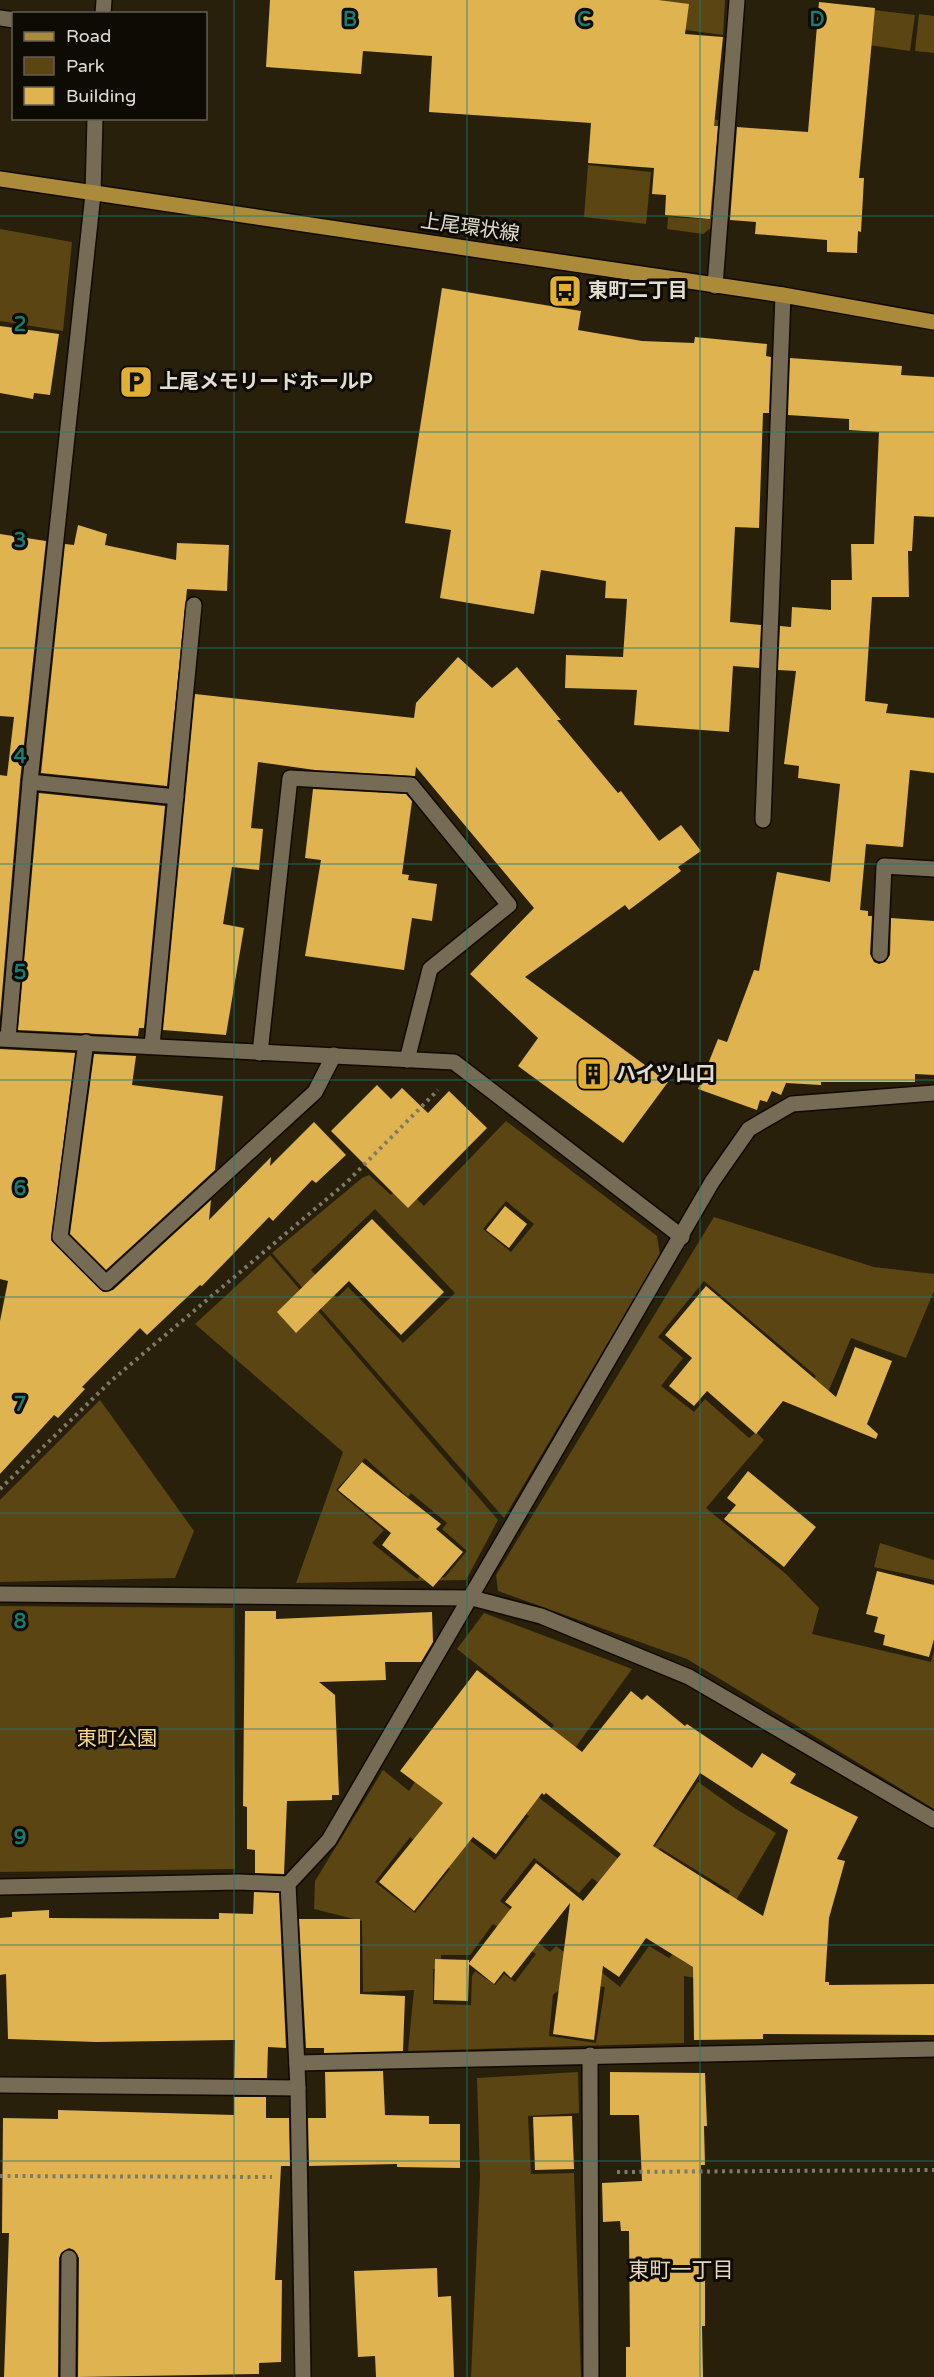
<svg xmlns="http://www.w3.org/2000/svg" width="934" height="2377" font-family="'Varela Round','Noto Sans JP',sans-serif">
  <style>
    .green { fill: #5a4513; fill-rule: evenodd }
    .building { fill: #deb350; fill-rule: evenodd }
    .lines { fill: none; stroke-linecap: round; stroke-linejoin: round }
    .minor-casing { stroke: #120900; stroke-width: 18 }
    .major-casing { stroke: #120900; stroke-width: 18 }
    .path { stroke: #807968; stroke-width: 4; stroke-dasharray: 3 4.5; stroke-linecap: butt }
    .minor { stroke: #766b55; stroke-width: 15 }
    .major { stroke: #ab8a3a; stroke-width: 15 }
    .grid { fill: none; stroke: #1a7b73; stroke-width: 1.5; stroke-opacity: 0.55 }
    .labels { text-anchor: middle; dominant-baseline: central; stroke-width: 6; stroke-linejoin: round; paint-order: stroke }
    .street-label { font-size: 20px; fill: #e3ddd0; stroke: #0e0a04 }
    .poi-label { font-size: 20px; font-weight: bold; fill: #e3ddd0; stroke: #0e0a04; text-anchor: start }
    .park-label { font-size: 20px; fill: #f9d894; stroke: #0e0a04 }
    .neighbourhood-label { font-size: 21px; fill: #e5d8bf; stroke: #0e0a04 }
    .grid-label { font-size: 20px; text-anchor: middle; font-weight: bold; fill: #1a7b73; stroke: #0e0a04; stroke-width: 6; stroke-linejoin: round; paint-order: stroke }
  </style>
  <rect width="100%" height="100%" fill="#29200c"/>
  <!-- green -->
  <g class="green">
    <path d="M596 0H725L723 35 595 18Z"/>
    <path d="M874 10 915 15 910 51 869 45Z"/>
    <path d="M919 14 934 16V53L915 51Z"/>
    <path d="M657 114 718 120 711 228 703 234 667 229 668 217 705 219 712 146Z"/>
    <path d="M588 165 651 172 646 224 584 217Z"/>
    <path d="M0 229 72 242 63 331 0 321Z"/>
    <path d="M506 1121 657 1236 660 1255 504 1518 272 1253 362 1178 369 1175 391 1195 401 1184 424 1206ZM506 1201 534 1224 511 1252 483 1229ZM375 1209 455 1293 403 1343 348 1287 337 1298 311 1270Z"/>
    <path d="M714 1217 874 1267 934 1274V1291L906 1358 851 1338 818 1416 797 1399 816 1376 704 1281 658 1337 683 1358 661 1386 694 1412 705 1399 749 1438 756 1432 764 1440 706 1508 786 1574 819 1608 812 1634 931 1662 934 1650V1809L687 1659 498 1591 496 1575Z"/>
    <path d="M270 1255 498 1520 466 1580 296 1583 343 1452 195 1324ZM365 1458 408 1497 411 1493 447 1523 442 1529 467 1551 445 1577 438 1578 426 1569 417 1579 372 1543 384 1530 336 1490Z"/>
    <path d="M100 1400 194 1531 175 1578 0 1582V1500Z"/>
    <path d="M880 1543 934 1560V1580L874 1567Z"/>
    <path d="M0 1606 233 1608 235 1869 0 1872Z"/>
    <path d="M484 1613 632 1669 573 1751 547 1734 554 1725 457 1649Z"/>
    <path d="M444 1725 637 1873 698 1782 736 1809 776 1833 703 1956 702 1979 684 1976V2043L408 2051 414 1990 363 1992 362 1921 314 1909 315 1881 383 1770 409 1791 427 1763ZM510 1801 529 1816 495 1860 441 1818ZM410 1837 450 1869 415 1913 375 1882ZM660 1848 730 1891 686 1963 673 1954 669 1958 649 1946 620 1987 590 1963ZM534 1858 579 1893 592 1878 619 1899 572 1958 556 1946 550 1952 526 1933 531 1926 500 1901ZM493 1924 536 1954 515 1982 504 1974 495 1985 475 1971 472 1976 471 2005 433 2004V1969L441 1968V1955H470ZM569 1982 605 1987 596 2043 549 2036 553 1995Z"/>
    <path d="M578 2072 579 2113 528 2116 531 2174 574 2173 581 2377H471L480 2177 477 2078Z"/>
  </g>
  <!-- building -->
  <g class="building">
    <path d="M270 0H658L689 4 685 34 723 37 714 126H718L710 219 665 215 666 195 652 194 654 168 588 163 591 123 429 112 432 56 363 51 361 74 266 67Z"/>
    <path d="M819 2 875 8 859 178H864L861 232 858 231 857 253 827 252V240L755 234 756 222 730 220 737 127 808 132Z"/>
    <path d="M442 288 581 311 578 330 642 341 694 343 695 337 767 344 766 356 771 357 769 413H763L759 528 735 527 730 622 761 625 759 668 733 666 729 732 634 725 637 690 565 688 566 655 623 657 627 599 605 598 606 581 541 570 534 614 440 598 451 530 405 523Z"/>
    <path d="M0 326 59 334 50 395 34 393 33 399 0 393Z"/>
    <path d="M790 358 902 366 901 375 934 377V517L914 516 912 551H908L909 597H872L865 701 888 704 886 713 934 718V773L910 770 903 847 866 844 860 910 868 911V916H872L870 954 874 962 879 964 885 962 890 955 891 918 934 921V1075L915 1074V1082H821V1085L786 1083 781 1095 772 1091 767 1102 760 1100 757 1110 698 1089 718 1039 727 1042 754 970 759 971 777 872 830 882 840 784 798 778 799 766 784 764 796 671 778 670 780 626 791 627 792 607 831 610V580H852L851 544H874L879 432 849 430V419L788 415Z"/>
    <path d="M78 525 107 534 105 545 176 560 177 543 229 545 227 591 187 589 167 786 41 773 65 544 74 545Z"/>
    <path d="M0 534 46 541 20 781 0 1017V775L7 776 14 717 0 716Z"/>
    <path d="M458 657 492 688 517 667 561 720H557L618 793 621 791 659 841 681 825 701 851 678 867 681 871 629 910 625 905 525 977 668 1082 623 1143 518 1066 538 1038 470 974 534 908 416 767 415 776 315 770 258 762 251 828 263 829 259 870 232 867 223 924 244 928 226 1035 163 1030 195 694 414 718 416 703Z"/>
    <path d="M313 789 406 794 412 801 402 874 409 875 408 880 437 884 432 921 412 918 404 970 305 956 321 860 305 858Z"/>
    <path d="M39 793 165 806 144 1028H139L138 1036 18 1030Z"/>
    <path d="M0 1049 75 1053 51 1240 103 1292 113 1290 211 1200 209 1220 271 1157 270 1166 314 1122 346 1155 316 1183 312 1180 273 1221 269 1217 202 1286 200 1285 147 1335 140 1328 82 1387 85 1389 58 1418 54 1415 0 1474V1321L8 1281 0 1279Z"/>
    <path d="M94 1054 136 1056 132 1085 223 1096 215 1170 106 1270 70 1234Z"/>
    <path d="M377 1085 391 1099 402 1088 428 1113 449 1091 487 1128 408 1208 331 1131Z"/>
    <path d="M505 1206 527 1224 509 1248 486 1230Z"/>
    <path d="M372 1219 444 1292 401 1335 349 1281 296 1333 277 1312Z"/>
    <path d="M706 1286 836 1397 855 1347 892 1361 867 1424 878 1434 876 1439 783 1401 756 1434 707 1391 694 1406 669 1386 692 1358 665 1335Z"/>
    <path d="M362 1462 441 1524 436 1529 463 1552 433 1587 382 1545 391 1533 338 1490Z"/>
    <path d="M748 1471 816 1527 784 1567 724 1519 736 1505 727 1498Z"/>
    <path d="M877 1571 934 1585V1639L929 1657 883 1645 885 1635 874 1632 878 1617 866 1614Z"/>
    <path d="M245 1611H276V1619L432 1612 433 1642 421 1662H385L386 1680 319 1682 335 1695 339 1795H332V1800L287 1801 284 1874 255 1873V1850L247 1849V1807L243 1806Z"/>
    <path d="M477 1670 582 1752 631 1691 642 1700 647 1695 685 1726 687 1724 752 1768 762 1753 796 1774 790 1783 858 1817 837 1859 845 1861 829 1918 825 1982H829V1985L934 1984V2035L763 2034V2039L694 2040 693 1967 646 1938 619 1977 603 1966 594 2040 553 2034 570 1903 511 1978 504 1971 494 1984 469 1964 468 2001 434 2000 435 1959 469 1960V1963L512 1907 505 1902 536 1863 583 1901 621 1854 546 1793 544 1795 542 1793 496 1854 473 1837 414 1911 379 1882 443 1803 400 1771ZM700 1773 788 1830 763 1916 653 1846Z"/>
    <path d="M254 1892 279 1893 286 2048 268 2047 267 2078H234L235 2040 96 2042 8 2039 6 1974 0 1975V1918L12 1917V1912L49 1910V1918L219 1919V1913L253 1914Z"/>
    <path d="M299 1919H360V1994L405 1996 403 2051 324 2053V2048H306Z"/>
    <path d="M383 2071 385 2115 429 2116V2124H460V2168L397 2167V2164L309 2166 308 2118H326L325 2072Z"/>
    <path d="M610 2072 705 2073 707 2126H704L705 2165H701V2263L705 2262V2326H702L703 2377H626V2347H630L629 2231H621L620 2221 603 2222 602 2183 642 2181 639 2115H610Z"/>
    <path d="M234 2097H266V2118H289L290 2166H281L275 2280H282L281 2362 259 2363V2374L78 2377 79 2258 74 2250 69 2248 61 2253 59 2258 58 2377H4L9 2233H2L3 2118 58 2119V2110L234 2115Z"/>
    <path d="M572 2116 574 2169 535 2170 533 2117Z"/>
    <path d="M437 2268 438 2297 451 2296 454 2377H376L375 2356 358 2357 354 2271Z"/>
  </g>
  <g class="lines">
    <defs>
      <g id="minor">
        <path d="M103 14 104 0"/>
        <path d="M0 18 14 20"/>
        <path d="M715 286 737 0"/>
        <path d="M30 782 176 797"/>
        <path d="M763 820 783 295"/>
        <path d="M880 954 884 866 934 869"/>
        <path d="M8 1038 30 782 93 194 95 118"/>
        <path d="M0 1039 454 1062 682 1237"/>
        <path d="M86 1042 60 1237 106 1283 315 1092 334 1055"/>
        <path d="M152 1046 194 605"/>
        <path d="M260 1053 290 778 411 785 509 905 430 969 407 1060"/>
        <path d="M0 1594 472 1598 541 1616 689 1677 934 1820"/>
        <path d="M0 1887 239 1882 288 1884"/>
        <path d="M590 2055 591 2377"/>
        <path d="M297 2063 934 2049"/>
        <path d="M0 2085 298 2088"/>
        <path d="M68 2377 69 2258"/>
        <path d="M303 2377 298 2088 288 1884 329 1840 712 1182 749 1129 792 1104 934 1093"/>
      </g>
      <path id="major" d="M0 179 783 295 934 322"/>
    </defs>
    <!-- minor casing -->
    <use href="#minor" class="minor-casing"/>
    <!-- major casing -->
    <use href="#major" class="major-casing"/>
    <!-- path -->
    <g class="path">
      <path d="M0 1489 112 1380 347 1182 438 1090"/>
      <path d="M617 2172 934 2170"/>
      <path d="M0 2176 272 2177"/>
    </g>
    <!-- minor -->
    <use href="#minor" class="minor"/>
    <!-- major -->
    <use href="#major" class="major"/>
  </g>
  <!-- grid -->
  <path class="grid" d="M234 0V2377M467 0V2377M700 0V2377M0 216H934M0 432H934M0 648H934M0 864H934M0 1080H934M0 1297H934M0 1513H934M0 1729H934M0 1945H934M0 2161H934"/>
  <!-- icons -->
  <defs>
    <symbol id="bus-square" viewBox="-11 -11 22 22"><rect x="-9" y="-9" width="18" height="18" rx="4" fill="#e1af34" stroke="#0e0a04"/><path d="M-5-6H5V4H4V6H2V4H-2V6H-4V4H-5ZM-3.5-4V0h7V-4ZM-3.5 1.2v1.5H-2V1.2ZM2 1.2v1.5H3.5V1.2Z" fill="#111"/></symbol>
    <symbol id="parking-square" viewBox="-11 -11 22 22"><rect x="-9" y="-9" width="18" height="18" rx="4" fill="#e1af34" stroke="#0e0a04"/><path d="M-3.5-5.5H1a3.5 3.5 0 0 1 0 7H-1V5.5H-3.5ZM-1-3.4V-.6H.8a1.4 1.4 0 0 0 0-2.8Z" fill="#111"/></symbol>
    <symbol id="building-square" viewBox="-11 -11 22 22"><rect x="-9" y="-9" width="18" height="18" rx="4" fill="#e1af34" stroke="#0e0a04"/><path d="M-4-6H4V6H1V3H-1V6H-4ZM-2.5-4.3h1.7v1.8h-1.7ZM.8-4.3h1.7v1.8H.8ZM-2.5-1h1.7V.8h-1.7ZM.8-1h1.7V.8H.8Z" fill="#111"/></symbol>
  </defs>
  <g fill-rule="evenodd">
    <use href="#bus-square" x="546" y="272" width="38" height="38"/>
    <use href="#parking-square" x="117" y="363" width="38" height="38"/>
    <use href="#building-square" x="574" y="1055" width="38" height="38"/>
  </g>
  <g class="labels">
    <!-- street labels -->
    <g class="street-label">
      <text transform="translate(470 228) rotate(8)">上尾環状線</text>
    </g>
    <!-- poi labels -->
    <g class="poi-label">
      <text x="588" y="291">東町二丁目</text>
      <text x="159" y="382">上尾メモリードホールP</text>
      <text x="616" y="1074">ハイツ山口</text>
    </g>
    <!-- park labels -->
    <g class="park-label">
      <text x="117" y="1739">東町公園</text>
    </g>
    <!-- neighbourhood labels -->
    <g class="neighbourhood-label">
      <text x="681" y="2270">東町一丁目</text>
    </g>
  </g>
  <g class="grid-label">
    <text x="350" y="26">B</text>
    <text x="584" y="26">C</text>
    <text x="817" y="26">D</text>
    <text x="20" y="331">2</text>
    <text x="20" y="547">3</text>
    <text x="20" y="763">4</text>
    <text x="20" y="979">5</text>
    <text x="20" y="1195">6</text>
    <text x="20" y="1411">7</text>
    <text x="20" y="1628">8</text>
    <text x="20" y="1844">9</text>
  </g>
  <!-- legend -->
  <rect x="12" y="12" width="195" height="108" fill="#0e0a04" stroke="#635e56" stroke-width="1.5"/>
  <rect x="24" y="32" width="30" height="9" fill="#ab8a3a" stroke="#635e56" stroke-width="1.5"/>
  <text x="66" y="42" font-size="18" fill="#e3ddd0">Road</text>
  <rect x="24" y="57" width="30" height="18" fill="#5a4513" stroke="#635e56" stroke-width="1.5"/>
  <text x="66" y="72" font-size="18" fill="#e3ddd0">Park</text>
  <rect x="24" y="87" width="30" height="18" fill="#deb350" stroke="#635e56" stroke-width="1.5"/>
  <text x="66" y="102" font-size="18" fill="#e3ddd0">Building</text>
</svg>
